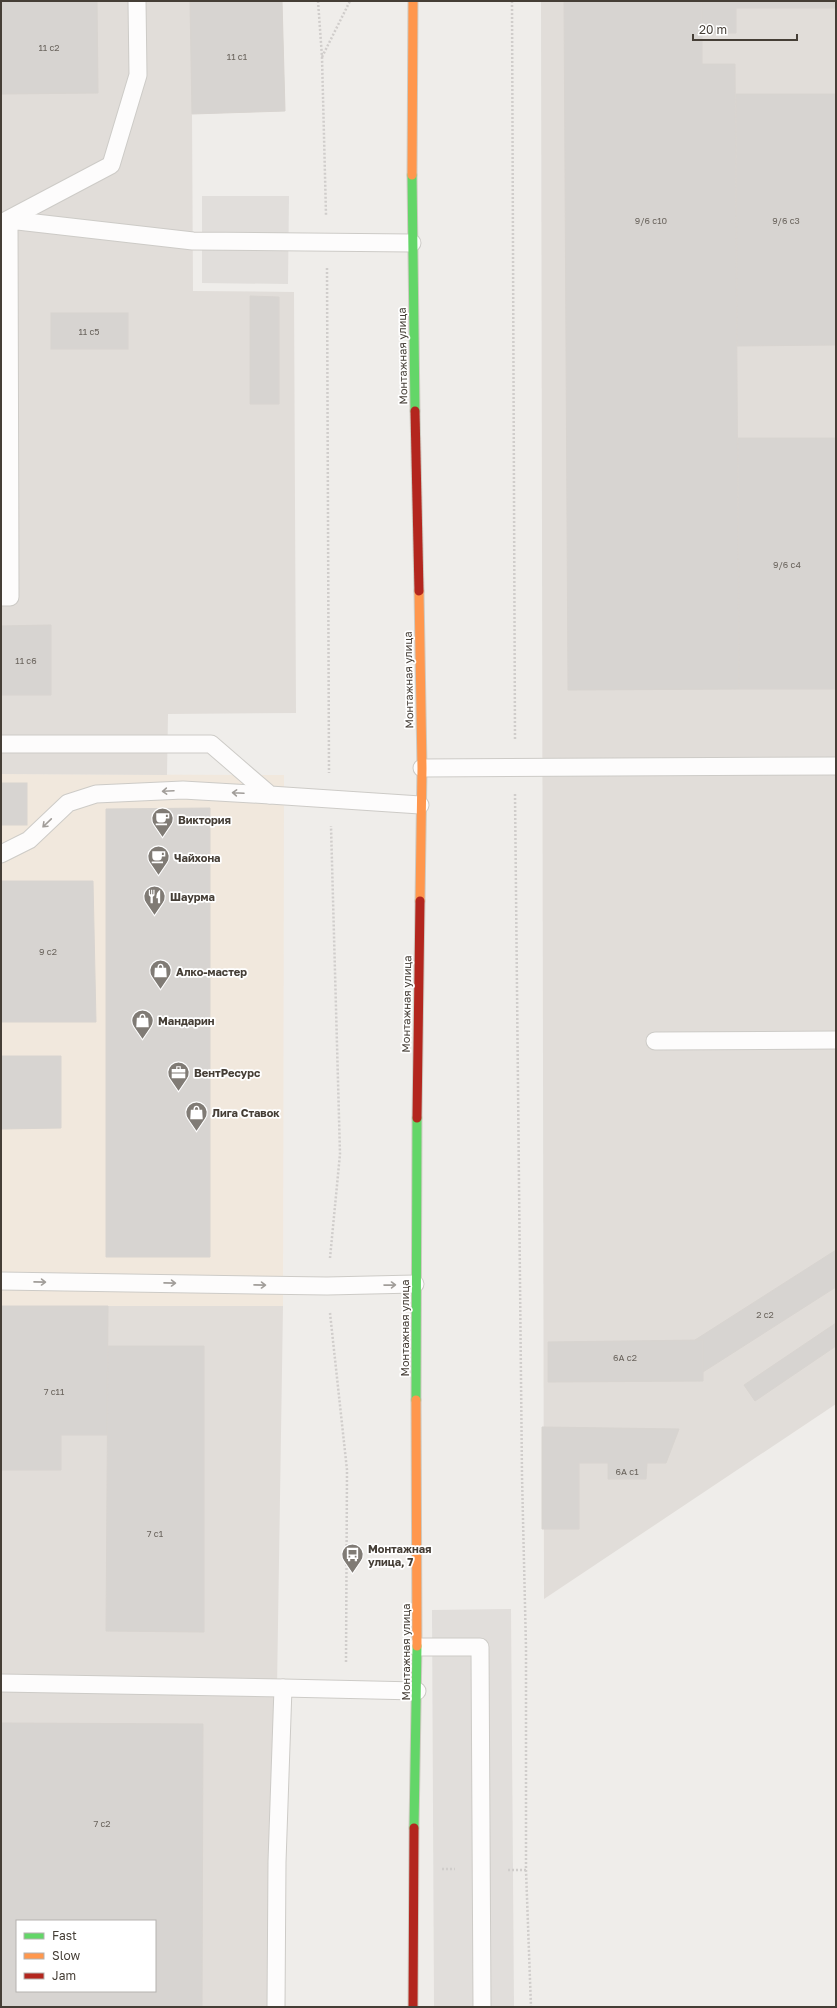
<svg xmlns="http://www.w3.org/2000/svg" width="837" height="2008" font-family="'Golos Text',sans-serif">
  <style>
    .commercial { fill: #f1e8dd }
    .industrial { fill: #e1ddd9; fill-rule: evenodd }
    .parking { fill: #e1dedb }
    .building { fill: #d7d4d1; stroke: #d8d4d0; fill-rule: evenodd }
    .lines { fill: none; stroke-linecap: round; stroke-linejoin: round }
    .lane-casing { stroke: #cdcbc7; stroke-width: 19 }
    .fast-casing { stroke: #cecac1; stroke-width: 11 }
    .slow-casing { stroke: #cecac1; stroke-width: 11 }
    .jam-casing { stroke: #cecac1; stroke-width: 11 }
    .path { stroke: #d0cdcb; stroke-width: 2.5; stroke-dasharray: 2 2; stroke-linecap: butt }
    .lane { stroke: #fdfcfc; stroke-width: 17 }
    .fast { stroke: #63d668; stroke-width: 9 }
    .slow { stroke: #ff974d; stroke-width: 9 }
    .jam { stroke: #b3261e; stroke-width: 9 }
    .oneway { stroke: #a19d99 }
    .labels { text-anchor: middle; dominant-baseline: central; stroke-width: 3.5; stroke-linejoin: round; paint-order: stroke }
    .number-label { font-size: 9px; fill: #6b655e }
    .street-label { font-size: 11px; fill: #453e36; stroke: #fff }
    .poi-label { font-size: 11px; font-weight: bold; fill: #453e36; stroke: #fff; text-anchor: start }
  </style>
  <rect width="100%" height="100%" fill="#efedea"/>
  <!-- commercial -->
  <path class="commercial" d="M1 774 284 775 283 1306H1Z"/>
  <!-- industrial -->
  <g class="industrial">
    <path d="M1 1H282L285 111 192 114 193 291 294 292 296 713 168 714 167 775 1 774Z"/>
    <path d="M541 1H836V1404L544 1599Z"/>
    <path d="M1 1306H283L272 2007H1ZM17 1921H155V1991H17Z"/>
  </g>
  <!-- parking -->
  <g class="parking">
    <path d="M202 196H289L288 284 202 283Z"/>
    <path d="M511 1609 514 2007H434L432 1610Z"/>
  </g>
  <!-- building -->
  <g class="building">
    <path d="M1 1H97L98 93 1 94Z"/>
    <path d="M190 1H282L285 111 192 114Z"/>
    <path d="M564 1H702V64H735L739 689 568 690Z"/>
    <path d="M702 1H836V8H736V33H702Z"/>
    <path d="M736 94H836V345L737 346Z"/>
    <path d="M250 296 279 297V404H250Z"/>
    <rect x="51" y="313" width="77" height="36"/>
    <path d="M738 438H836V689H739Z"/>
    <path d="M51 625V695H1V626Z"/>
    <rect x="1" y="783" width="26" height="42"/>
    <path d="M210 808V1257H106V809Z"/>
    <path d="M1 881H93L96 1022H1Z"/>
    <path d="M1 1056H61V1128L1 1129Z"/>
    <path d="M836 1250V1287L703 1372V1340H695Z"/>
    <path d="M1 1306H108L107 1435H61V1470H1Z"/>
    <path d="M836 1323V1346L755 1401 744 1385Z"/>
    <path d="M703 1340V1381L548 1382V1342Z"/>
    <path d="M108 1346H204V1632L106 1631Z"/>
    <path d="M542 1427 679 1429 666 1463H647L646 1479H608V1463H579V1529H542Z"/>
    <path d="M1 1723 203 1724 202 2007H1ZM17 1921H155V1991H17Z"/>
  </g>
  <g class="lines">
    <defs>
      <g id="lane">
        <path d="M7 220 111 165 138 75 137 1"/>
        <path d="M1 597H10L9 220 193 241 412 243"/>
        <path d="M1 744H211L270 795 420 805"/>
        <path d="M422 768 836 766"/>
        <path d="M1 854 29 840 68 803 96 794 183 790 270 795"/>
        <path d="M655 1041 836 1040"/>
        <path d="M1 1281 327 1286 415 1284"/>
        <path d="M417 1647H480L482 2007"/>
        <path d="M1 1683 283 1688"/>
        <path d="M276 2007 277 1862 283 1688 417 1691"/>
      </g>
      <g id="fast">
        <path d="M412 175 415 411"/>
        <path d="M416 1400 417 1118"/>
        <path d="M414 1828 417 1646"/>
      </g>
      <g id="slow">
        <path d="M412 175 413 1"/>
        <path d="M419 591 422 768 420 901"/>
        <path d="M416 1400 417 1646"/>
      </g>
      <g id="jam">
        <path d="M415 411 419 591"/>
        <path d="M417 1118 420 901"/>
        <path d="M413 2007 414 1828"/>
      </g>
    </defs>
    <!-- lane casing -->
    <use href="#lane" class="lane-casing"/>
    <!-- fast casing -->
    <use href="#fast" class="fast-casing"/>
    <!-- slow casing -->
    <use href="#slow" class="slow-casing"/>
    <!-- jam casing -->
    <use href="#jam" class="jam-casing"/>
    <!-- path -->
    <g class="path">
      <path d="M318 1 322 57 326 215"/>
      <path d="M512 1 515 741"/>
      <path d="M322 57 350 1"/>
      <path d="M327 268 329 773"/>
      <path d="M515 794 522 1476 526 1648V1870L531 2007"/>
      <path d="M330 1258 340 1154 331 826"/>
      <path d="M330 1313 347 1470 346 1663"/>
      <path d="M442 1869H455"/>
      <path d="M508 1870H526"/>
    </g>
    <!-- lane -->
    <use href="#lane" class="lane"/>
    <!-- fast -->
    <use href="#fast" class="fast"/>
    <!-- slow -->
    <use href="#slow" class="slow"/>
    <!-- jam -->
    <use href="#jam" class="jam"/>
  </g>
  <!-- one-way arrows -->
  <defs><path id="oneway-shaft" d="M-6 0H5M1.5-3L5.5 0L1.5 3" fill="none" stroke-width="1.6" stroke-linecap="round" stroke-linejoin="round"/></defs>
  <g class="oneway">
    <use href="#oneway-shaft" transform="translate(168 791) rotate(177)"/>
    <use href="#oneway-shaft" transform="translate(238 793) rotate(-177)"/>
    <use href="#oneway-shaft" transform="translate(47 823) rotate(136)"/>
    <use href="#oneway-shaft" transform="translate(40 1282) rotate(1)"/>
    <use href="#oneway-shaft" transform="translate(170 1283) rotate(1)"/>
    <use href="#oneway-shaft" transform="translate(260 1285) rotate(1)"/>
    <use href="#oneway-shaft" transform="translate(390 1285) rotate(-1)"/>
  </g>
  <!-- icons -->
  <defs>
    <symbol id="cafe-pin" viewBox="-11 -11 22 30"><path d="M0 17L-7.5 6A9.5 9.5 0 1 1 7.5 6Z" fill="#807b75" stroke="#fff"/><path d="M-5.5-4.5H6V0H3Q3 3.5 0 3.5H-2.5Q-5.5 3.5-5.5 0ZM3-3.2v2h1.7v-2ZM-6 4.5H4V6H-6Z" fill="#fff"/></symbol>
    <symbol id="restaurant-pin" viewBox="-11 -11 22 30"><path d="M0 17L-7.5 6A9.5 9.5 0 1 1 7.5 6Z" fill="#807b75" stroke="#fff"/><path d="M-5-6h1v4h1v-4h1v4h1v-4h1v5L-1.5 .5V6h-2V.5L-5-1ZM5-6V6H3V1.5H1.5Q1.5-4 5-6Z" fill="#fff"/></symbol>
    <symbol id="shop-pin" viewBox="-11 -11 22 30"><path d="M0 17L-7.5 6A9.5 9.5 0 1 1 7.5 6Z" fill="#807b75" stroke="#fff"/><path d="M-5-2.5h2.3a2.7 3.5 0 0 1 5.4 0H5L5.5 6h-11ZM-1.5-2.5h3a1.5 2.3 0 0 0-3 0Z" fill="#fff"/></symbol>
    <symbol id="office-pin" viewBox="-11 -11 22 30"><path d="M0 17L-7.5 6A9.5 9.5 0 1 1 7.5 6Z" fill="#807b75" stroke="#fff"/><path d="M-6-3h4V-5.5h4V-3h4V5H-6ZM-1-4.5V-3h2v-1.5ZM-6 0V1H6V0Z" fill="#fff"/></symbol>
    <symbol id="bus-pin" viewBox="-11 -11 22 30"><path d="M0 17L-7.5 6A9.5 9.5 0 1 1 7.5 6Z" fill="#807b75" stroke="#fff"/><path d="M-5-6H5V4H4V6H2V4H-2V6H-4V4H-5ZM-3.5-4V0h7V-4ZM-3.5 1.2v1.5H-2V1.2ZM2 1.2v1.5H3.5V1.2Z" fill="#fff"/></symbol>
  </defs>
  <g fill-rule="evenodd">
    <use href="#cafe-pin" x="150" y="806" width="25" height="34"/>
    <use href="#cafe-pin" x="146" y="844" width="25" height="34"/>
    <use href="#restaurant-pin" x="142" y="884" width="25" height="34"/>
    <use href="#shop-pin" x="148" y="958" width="25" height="34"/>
    <use href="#shop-pin" x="130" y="1008" width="25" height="34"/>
    <use href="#office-pin" x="166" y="1060" width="25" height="34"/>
    <use href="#shop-pin" x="184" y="1100" width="25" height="34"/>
    <use href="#bus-pin" x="340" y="1542" width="25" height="34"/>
  </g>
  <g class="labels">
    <!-- number labels -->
    <g class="number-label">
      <text x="49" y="47">11 с2</text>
      <text x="237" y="56">11 с1</text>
      <text x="651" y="220">9/6 с10</text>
      <text x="786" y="220">9/6 с3</text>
      <text x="89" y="331">11 c5</text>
      <text x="787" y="564">9/6 с4</text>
      <text x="26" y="660">11 c6</text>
      <text x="48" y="951">9 c2</text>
      <text x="765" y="1314">2 с2</text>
      <text x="625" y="1357">6А с2</text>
      <text x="54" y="1391">7 с11</text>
      <text x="627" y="1471">6А с1</text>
      <text x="155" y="1533">7 с1</text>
      <text x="102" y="1823">7 с2</text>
    </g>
    <!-- street labels -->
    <g class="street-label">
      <text transform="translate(402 356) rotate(-91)">Монтажная улица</text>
      <text transform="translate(408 680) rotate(-91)">Монтажная улица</text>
      <text transform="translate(406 1004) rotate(-89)">Монтажная улица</text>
      <text transform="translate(404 1328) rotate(-90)">Монтажная улица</text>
      <text transform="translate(405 1652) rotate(-90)">Монтажная улица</text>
    </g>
    <!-- poi labels -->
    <g class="poi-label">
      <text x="178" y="819">Виктория</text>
      <text x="174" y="857">Чайхона</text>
      <text x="170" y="896">Шаурма</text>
      <text x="176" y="971">Алко-мастер</text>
      <text x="158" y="1020">Мандарин</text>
      <text x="194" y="1072">ВентРесурс</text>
      <text x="212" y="1112">Лига Ставок</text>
      <text x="368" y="1548">Монтажная<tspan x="368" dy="13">улица, 7</tspan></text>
    </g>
  </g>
  <!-- border -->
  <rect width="837" height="2008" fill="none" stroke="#453e36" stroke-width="4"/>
  <!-- legend -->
  <rect x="16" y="1920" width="140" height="72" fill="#ffffff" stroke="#b5b2af"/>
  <rect x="24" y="1933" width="20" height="6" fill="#63d668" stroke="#b5b2af"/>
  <text x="52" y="1940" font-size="12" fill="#453e36">Fast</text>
  <rect x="24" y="1953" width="20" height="6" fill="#ff974d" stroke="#b5b2af"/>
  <text x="52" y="1960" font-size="12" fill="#453e36">Slow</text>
  <rect x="24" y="1973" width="20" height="6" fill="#b3261e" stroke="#b5b2af"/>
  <text x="52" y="1980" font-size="12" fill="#453e36">Jam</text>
  <!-- scale -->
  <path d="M693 34v6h104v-6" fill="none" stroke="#453e36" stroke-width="2"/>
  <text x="699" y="34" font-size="12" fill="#453e36" stroke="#ffffff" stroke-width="3" paint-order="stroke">20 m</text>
</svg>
